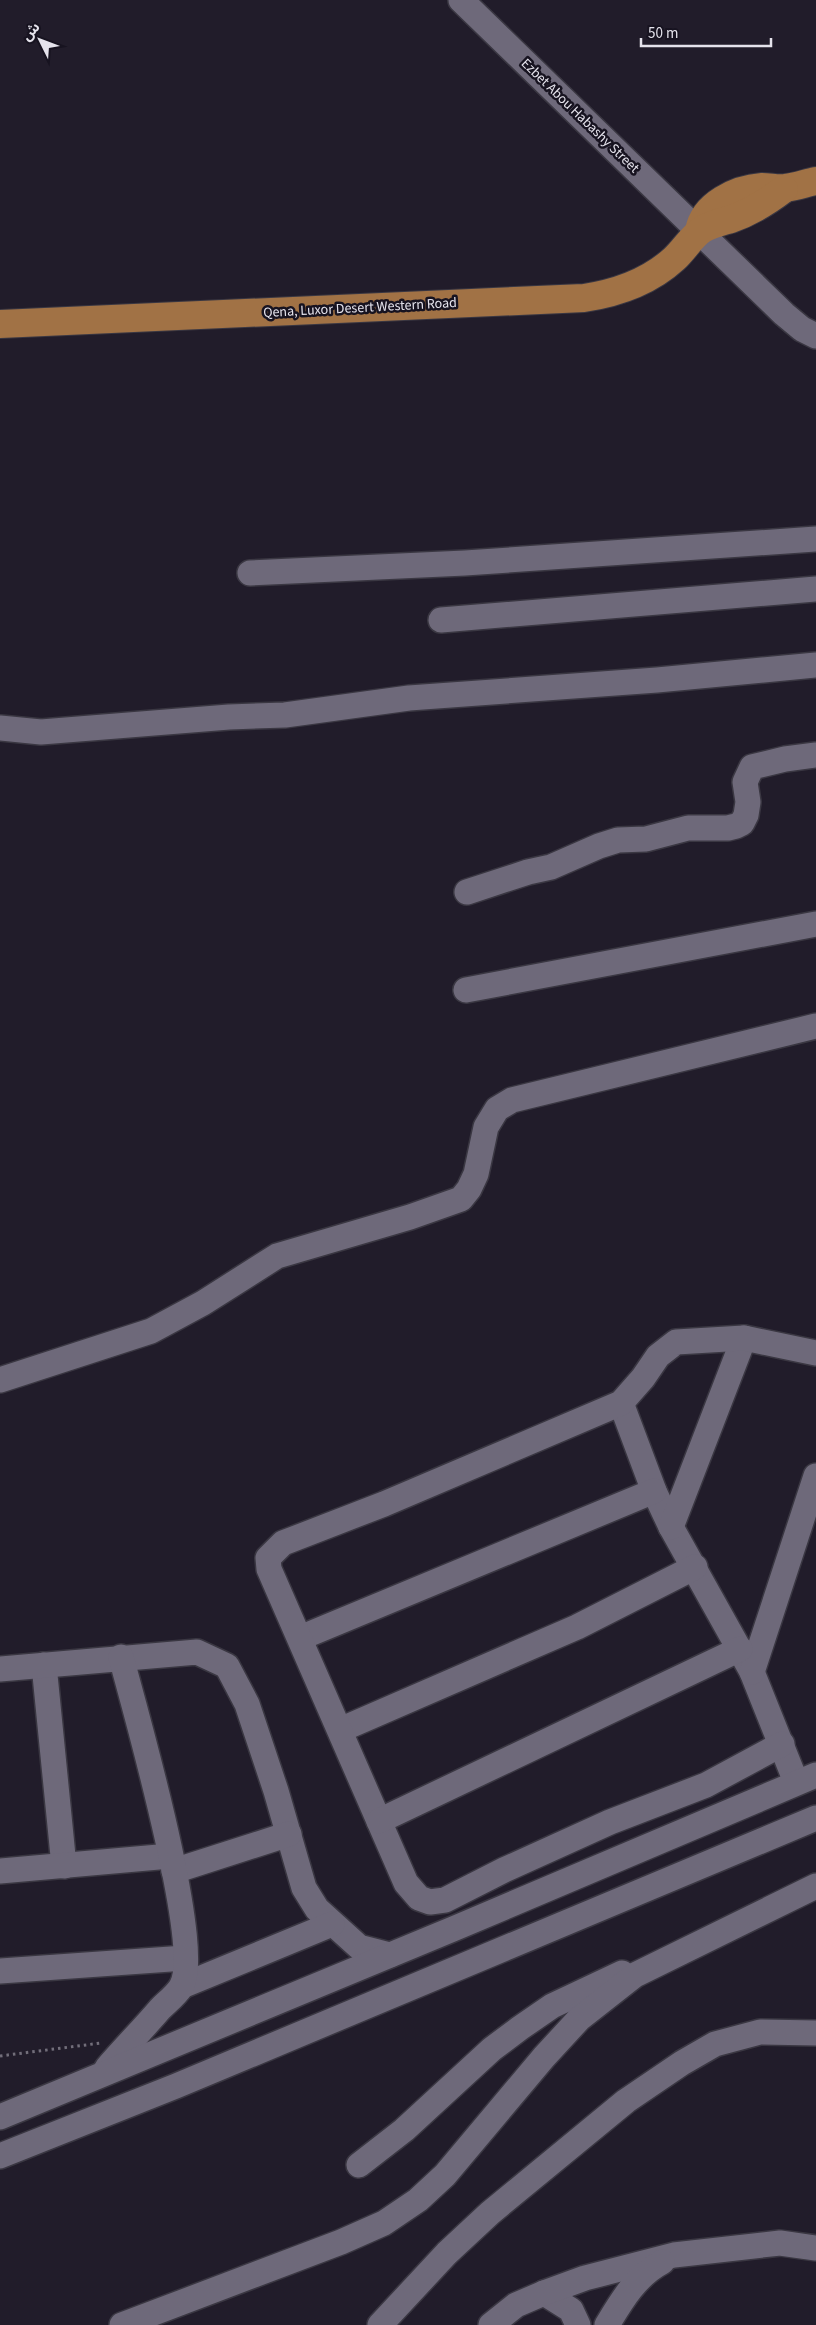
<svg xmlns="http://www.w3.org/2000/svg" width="816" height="2325" font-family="'Source Sans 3','Noto Sans Arabic',sans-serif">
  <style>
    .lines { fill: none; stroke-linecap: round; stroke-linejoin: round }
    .minor-casing { stroke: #3a3742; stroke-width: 28 }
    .major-casing { stroke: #3a3742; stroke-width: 30 }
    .path { stroke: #726e7a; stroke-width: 3; stroke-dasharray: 2.5 4; stroke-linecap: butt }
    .minor { stroke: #6e697a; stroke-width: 25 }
    .major { stroke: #a17245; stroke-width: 28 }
    .labels { text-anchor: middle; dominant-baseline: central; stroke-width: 5; stroke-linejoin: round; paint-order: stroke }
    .street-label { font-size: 14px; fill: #e5e3ec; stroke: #171320 }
  </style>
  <rect width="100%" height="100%" fill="#211c2a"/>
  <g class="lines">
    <defs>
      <g id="minor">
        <path d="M461 0 784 314 802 329 816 336"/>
        <path d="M250 573 465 563 816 539"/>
        <path d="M441 620 816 589"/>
        <path d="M0 728 41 732 229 717 285 715 409 698 657 680 816 665"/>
        <path d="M467 892 528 872 551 867 599 846 618 840 646 839 688 828H728L736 826 742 823 746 815 748 802 745 782 752 767 785 759 816 755"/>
        <path d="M466 990 816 924"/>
        <path d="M0 1380 151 1331 203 1303 277 1256 410 1217 461 1199 469 1189 476 1174 486 1127 497 1109 512 1100 816 1026"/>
        <path d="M621 1403 654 1491 671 1527 752 1672 796 1782"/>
        <path d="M671 1527 744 1338"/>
        <path d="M300 1638 654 1491"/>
        <path d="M44 1665 64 1866"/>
        <path d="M0 1669 197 1652 227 1666 247 1704 276 1791 304 1888 317 1909 359 1947 390 1955"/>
        <path d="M752 1672 816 1476"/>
        <path d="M340 1730 577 1627 695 1567"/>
        <path d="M782 1744 706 1785 610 1822 504 1870 445 1900 430 1902 419 1898 406 1883 269 1569 268 1558 283 1543 384 1504 621 1403 643 1378 658 1356 676 1342 744 1338 816 1353"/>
        <path d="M379 1821 740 1649"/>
        <path d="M0 1871 170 1856"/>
        <path d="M174 1871 289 1834"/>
        <path d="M0 1971 185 1958"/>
        <path d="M182 1986 332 1924"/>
        <path d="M107 2068C124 2048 143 2029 160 2009 167 2002 176 1995 181 1987 204 1948 135 1710 121 1657"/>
        <path d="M0 2117 453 1929 816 1775"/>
        <path d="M0 2156 176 2086 816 1818"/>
        <path d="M359 2165 404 2130 492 2049 520 2028 552 2006 622 1973"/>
        <path d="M544 2293 571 2310 578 2325"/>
        <path d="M122 2325 341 2242 384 2223 418 2200 445 2175 544 2057 579 2019 635 1975 816 1886"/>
        <path d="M380 2325 447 2253 490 2213 626 2101 682 2063 715 2044 760 2032 816 2033"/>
        <path d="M491 2325 516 2305 544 2293 585 2278 674 2255 780 2243 816 2248"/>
        <path d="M607 2325C622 2300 636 2276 662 2262"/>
      </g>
      <g id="major">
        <path d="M699 231C704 204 736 189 762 187 770 187 778 189 785 188 796 187 806 183 816 181"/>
        <path d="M0 324 584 298C617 293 649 282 674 259 684 250 692 236 703 229 712 224 721 222 731 219 751 212 767 202 784 189"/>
      </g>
    </defs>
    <!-- minor casing -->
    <use href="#minor" class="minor-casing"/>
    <!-- major casing -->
    <use href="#major" class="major-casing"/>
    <!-- path -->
    <path class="path" d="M0 2056 101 2043"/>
    <!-- minor -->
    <use href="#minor" class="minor"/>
    <!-- major -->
    <use href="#major" class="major"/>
  </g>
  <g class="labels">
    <!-- street labels -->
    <g class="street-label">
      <text transform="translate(580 116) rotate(44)">Ezbet Abou Habashy Street</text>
      <text transform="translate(360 308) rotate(-3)">Qena, Luxor Desert Western Road</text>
    </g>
  </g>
  <!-- north arrow -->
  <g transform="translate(40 40) rotate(312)" stroke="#171320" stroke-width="4" paint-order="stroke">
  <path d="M0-4L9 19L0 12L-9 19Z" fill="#e5e3ec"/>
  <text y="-8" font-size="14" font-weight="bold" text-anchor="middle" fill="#e5e3ec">ش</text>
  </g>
  <!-- scale -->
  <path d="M641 38v8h130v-8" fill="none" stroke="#e5e3ec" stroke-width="2.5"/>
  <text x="648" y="38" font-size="15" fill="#e5e3ec" stroke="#171320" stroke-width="4" paint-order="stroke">50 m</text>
</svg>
